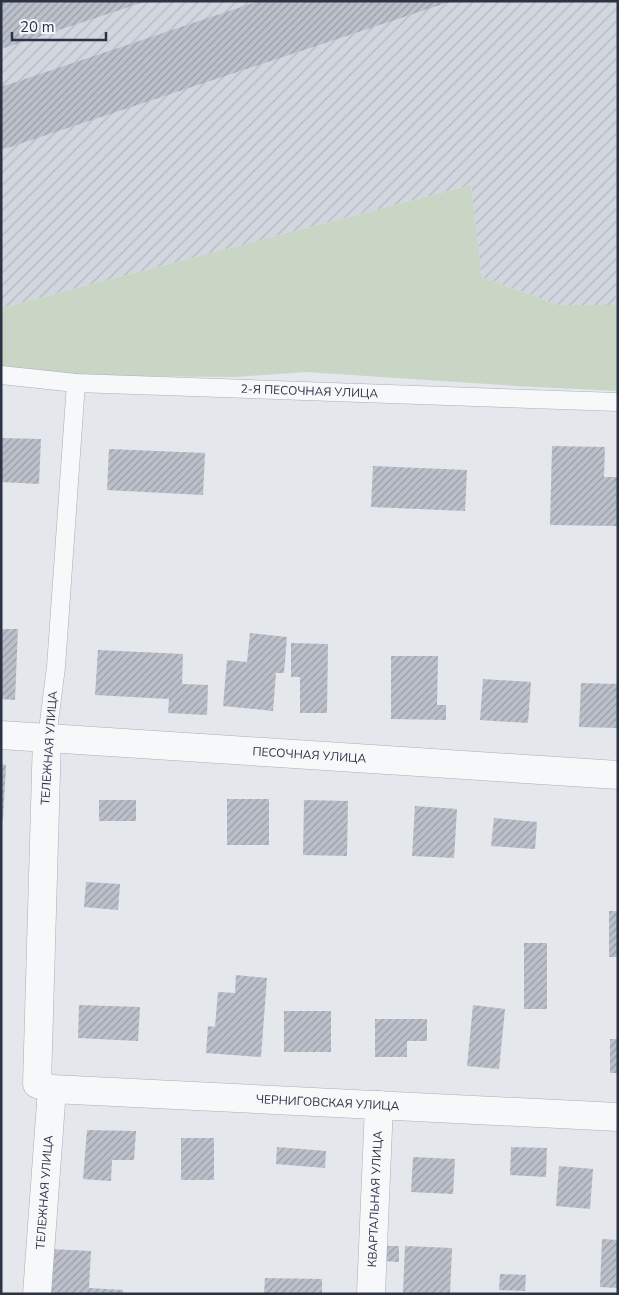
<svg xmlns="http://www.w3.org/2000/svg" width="619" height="1295" font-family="'Nunito Sans',sans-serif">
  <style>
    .industrial { fill: url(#industrial-furrows) }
    .grass { fill: #c9d6c5 }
    .building { fill: url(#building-hatch) }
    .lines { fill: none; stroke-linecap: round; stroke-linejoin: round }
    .service-casing { stroke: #a9aeb7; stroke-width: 19 }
    .minor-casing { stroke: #a9aeb7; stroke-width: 29 }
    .service { stroke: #f7f8fa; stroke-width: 18 }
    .minor { stroke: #f7f8fa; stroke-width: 28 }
    .labels { text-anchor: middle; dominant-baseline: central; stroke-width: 4.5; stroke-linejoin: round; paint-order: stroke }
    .street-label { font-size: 12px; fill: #2b3445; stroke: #f4f6f9 }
  </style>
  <defs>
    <pattern id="industrial-furrows" width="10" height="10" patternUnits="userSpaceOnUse" patternTransform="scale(1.25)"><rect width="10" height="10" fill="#d2d6de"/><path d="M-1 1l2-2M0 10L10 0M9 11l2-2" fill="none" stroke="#b4b8c0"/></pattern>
    <pattern id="building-hatch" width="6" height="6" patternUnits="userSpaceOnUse" patternTransform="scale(1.25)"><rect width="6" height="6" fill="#bbc0ca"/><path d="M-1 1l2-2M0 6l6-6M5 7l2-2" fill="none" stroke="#989da6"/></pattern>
  </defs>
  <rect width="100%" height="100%" fill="#e4e7ec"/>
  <!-- industrial -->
  <path class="industrial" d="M1 1H618V305H558L482 277 471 185 1 308Z"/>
  <!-- grass -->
  <path class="grass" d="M471 185 482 277 558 305H618V391L516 386 306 372 236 377 1 375V308Z"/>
  <!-- building -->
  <g class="building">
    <path d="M1 1H144V2L1 49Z"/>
    <path d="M259 1 449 2 1 150V87Z"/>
    <path d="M1 438 41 439 39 484 1 482Z"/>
    <path d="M552 446 605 447 604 477H618V526L550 525Z"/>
    <path d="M109 449 205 453 203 495 107 490Z"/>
    <path d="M373 466 467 470 465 511 371 507Z"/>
    <path d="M1 629H18L15 700 1 699Z"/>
    <path d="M250 633 287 637 284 673H276L273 711 223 706 227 660 247 662Z"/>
    <path d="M291 643 328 644 327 713H300V677H291Z"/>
    <path d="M98 650 183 654 182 684 208 685 207 715 168 713 169 699 95 695Z"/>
    <path d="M391 656H438L437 705H446V720L391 719Z"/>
    <path d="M483 679 531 682 528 723 480 720Z"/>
    <path d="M581 683 618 684V728L579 727Z"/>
    <path d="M1 764 6 765 3 820H1Z"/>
    <rect x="227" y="799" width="42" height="46"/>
    <rect x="99" y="800" width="37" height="21"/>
    <path d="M304 800 348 801 347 856 303 855Z"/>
    <path d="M415 806 457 809 454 858 412 856Z"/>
    <path d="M494 818 537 822 535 849 491 846Z"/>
    <path d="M86 882 120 884 118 910 84 907Z"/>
    <rect x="609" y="911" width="9" height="46"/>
    <rect x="524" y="943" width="23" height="66"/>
    <path d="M236 975 267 978 261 1057 206 1053 208 1026 215 1027 218 992 235 993Z"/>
    <path d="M79 1005 140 1007 138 1041 78 1038Z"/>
    <path d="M473 1005 505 1009 499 1069 467 1066Z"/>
    <rect x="284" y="1011" width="47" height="41"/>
    <path d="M375 1019H427V1041H407V1057H375Z"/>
    <rect x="610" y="1039" width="8" height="34"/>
    <path d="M87 1130 136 1131 134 1160H112L111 1181 83 1179Z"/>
    <rect x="181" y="1138" width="33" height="42"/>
    <path d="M277 1147 326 1151 325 1168 276 1164Z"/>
    <path d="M511 1147 547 1148 546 1177 510 1175Z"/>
    <path d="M413 1157 455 1159 453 1194 411 1192Z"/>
    <path d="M559 1166 593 1169 590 1209 556 1206Z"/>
    <path d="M602 1239 618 1240 617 1288 600 1287Z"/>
    <path d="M385 1246H399V1262L384 1261Z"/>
    <path d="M405 1246 452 1248 450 1294H403Z"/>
    <path d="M50 1249 91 1251 89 1288 123 1290V1294H48Z"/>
    <path d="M500 1274 526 1275 525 1291 499 1290Z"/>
    <path d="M265 1278 322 1279V1294H264Z"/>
  </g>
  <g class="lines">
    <defs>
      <g id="service">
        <path id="s1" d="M1 375 76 383 618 402"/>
        <path d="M47 738 56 667 76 383"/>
      </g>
      <g id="minor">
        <path id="s2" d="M1 735 618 775"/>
        <path id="s3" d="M47 738 37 1084 52 1089 618 1117"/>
        <path id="s4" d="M37 1294 52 1089"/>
        <path id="s5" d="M371 1294 379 1105"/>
      </g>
    </defs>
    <!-- service casing -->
    <use href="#service" class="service-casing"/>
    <!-- minor casing -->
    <use href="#minor" class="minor-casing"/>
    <!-- service -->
    <use href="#service" class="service"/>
    <!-- minor -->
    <use href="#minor" class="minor"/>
  </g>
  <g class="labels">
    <!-- street labels -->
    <g class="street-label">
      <text stroke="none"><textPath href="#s1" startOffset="309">2-Я ПЕСОЧНАЯ УЛИЦА</textPath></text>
      <text transform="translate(49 748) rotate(-86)">ТЕЛЕЖНАЯ УЛИЦА</text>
      <text stroke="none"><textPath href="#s2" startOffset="309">ПЕСОЧНАЯ УЛИЦА</textPath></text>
      <text stroke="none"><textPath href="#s3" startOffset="638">ЧЕРНИГОВСКАЯ УЛИЦА</textPath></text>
      <text stroke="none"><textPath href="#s4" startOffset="102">ТЕЛЕЖНАЯ УЛИЦА</textPath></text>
      <text stroke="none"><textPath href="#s5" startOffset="95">КВАРТАЛЬНАЯ УЛИЦА</textPath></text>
    </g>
  </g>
  <!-- border -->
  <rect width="619" height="1295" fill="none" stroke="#2b3445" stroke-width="5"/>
  <!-- scale -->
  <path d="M12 32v8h94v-8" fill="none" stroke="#2b3445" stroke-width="2.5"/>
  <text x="20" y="32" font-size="15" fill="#2b3445" stroke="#f4f6f9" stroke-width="4" paint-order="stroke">20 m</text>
</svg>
